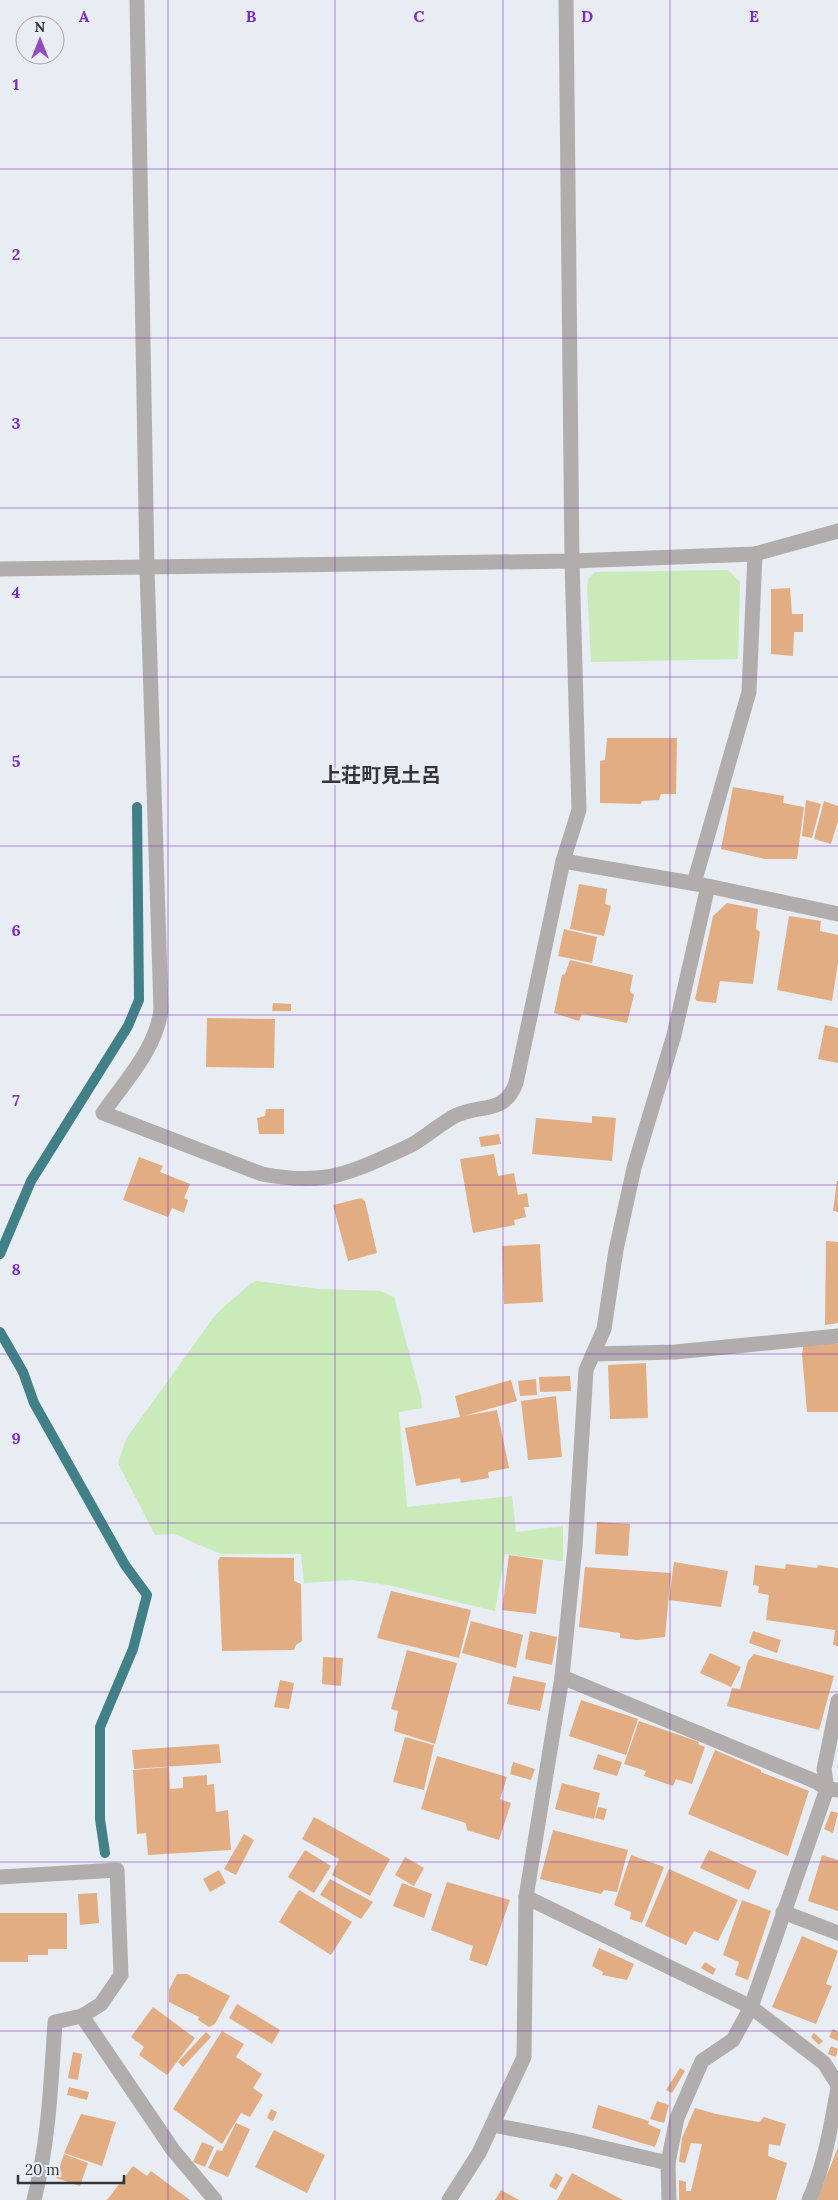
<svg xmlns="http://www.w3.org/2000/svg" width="838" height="2200" font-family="Lora,'Noto Sans JP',serif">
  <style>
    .green { fill: #c9eab9 }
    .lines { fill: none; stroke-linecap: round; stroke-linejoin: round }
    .stream { stroke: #418086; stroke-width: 10 }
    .building { fill: #e3ad83 }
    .minor { stroke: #b1adac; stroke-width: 15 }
    .grid { fill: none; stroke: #7b2cbf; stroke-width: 1; stroke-opacity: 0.55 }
    .labels { text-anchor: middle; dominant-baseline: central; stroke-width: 4.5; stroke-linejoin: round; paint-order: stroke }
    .quarter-label { font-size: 20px; font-weight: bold; fill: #343538; stroke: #e8ecf3 }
    .grid-label { font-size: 16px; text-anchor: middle; font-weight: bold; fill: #7b2cbf; stroke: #e8ecf3; stroke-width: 4.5; stroke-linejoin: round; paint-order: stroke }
  </style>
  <rect width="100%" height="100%" fill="#e8ecf3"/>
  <!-- green -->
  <g class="green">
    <path d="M728 570 740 582 738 659 591 662 587 586 589 578 595 572Z"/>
    <path d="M256 1281 318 1289 380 1291 394 1297 421 1397 422 1408 399 1412 407 1507 512 1496 516 1532 563 1526V1561L505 1554 495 1611 388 1585 352 1580 304 1583 301 1554H221L174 1534 155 1535 118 1463 126 1439 216 1314 250 1284Z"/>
  </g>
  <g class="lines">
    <!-- stream -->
    <g class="stream">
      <path d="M0 1254 31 1181 128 1026 139 1000 137 807"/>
      <path d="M0 1332 23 1372 34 1403 125 1565 147 1595 133 1649 100 1727V1819L105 1853"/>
    </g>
  </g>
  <!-- building -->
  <g class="building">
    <path d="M790 588 792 614H803V632H794L793 656 771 654V589Z"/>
    <path d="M607 738H677L676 794H661L659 800 642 801 641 804 600 803V761L605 760Z"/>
    <path d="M733 787 784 796 783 803 804 807 797 859H765L721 849Z"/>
    <path d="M806 800 821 804 812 838 802 836Z"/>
    <path d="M824 801 838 806V821L831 844 814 839Z"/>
    <path d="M579 884 607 889 605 904 611 906 604 936 570 929Z"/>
    <path d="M727 903 758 909 756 929 760 932 753 984 720 981 716 1003 697 1001 695 999 713 916Z"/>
    <path d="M789 916 821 921 820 931 838 935V963L832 1001 777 990Z"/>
    <path d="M564 929 597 937 592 963 558 956Z"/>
    <path d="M570 960 633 975 630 991 634 995 627 1023 582 1014 579 1021 554 1013 562 975 565 974Z"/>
    <path d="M273 1003 291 1004V1011H272Z"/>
    <path d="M207 1018 275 1019 274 1068 206 1067Z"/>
    <path d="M825 1025 838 1028V1063L818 1059Z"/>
    <path d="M266 1109H284V1134H259L257 1118 265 1116Z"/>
    <path d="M592 1116 616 1118 612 1161 532 1154 536 1118 592 1123Z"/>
    <path d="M499 1134 501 1144 481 1147 479 1137Z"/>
    <path d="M494 1154 498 1176 514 1173 518 1195 527 1193 529 1207H524L526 1217 514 1220 515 1225 473 1233 460 1159Z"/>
    <path d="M139 1157 163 1166 160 1172 190 1184 184 1198 188 1200 184 1213 172 1208 168 1217 123 1200Z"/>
    <path d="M837 1181H838V1212L833 1211Z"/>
    <path d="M361 1198 365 1201 377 1253 348 1261 333 1205Z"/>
    <path d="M826 1241 838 1242V1323L825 1325Z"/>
    <path d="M540 1244 543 1302 504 1304 502 1246Z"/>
    <path d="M804 1343 838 1344V1412H807L802 1354Z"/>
    <path d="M646 1363 648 1418 610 1419 608 1365Z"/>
    <path d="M570 1376 571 1391 540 1392 539 1377Z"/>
    <path d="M536 1379 537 1395 520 1396 518 1381Z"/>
    <path d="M511 1380 517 1401 464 1416 497 1410 509 1468 488 1472 489 1478 461 1483 460 1478 416 1486 405 1428 460 1417 455 1396Z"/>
    <path d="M556 1396 562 1457 528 1460 521 1401Z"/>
    <path d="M597 1522 630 1524 628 1556 595 1554Z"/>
    <path d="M509 1555 543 1560 536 1614 502 1610Z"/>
    <path d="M220 1557 294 1558V1581L301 1584 302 1641 296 1645 294 1650 222 1651 218 1561Z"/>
    <path d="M674 1562 728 1571 721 1607 669 1600Z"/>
    <path d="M786 1564 817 1568 818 1565 838 1568V1646L833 1645 835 1630 766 1620 769 1595 758 1593 759 1586 753 1585 755 1565 785 1569Z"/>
    <path d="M585 1567 671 1573 665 1637 637 1640 620 1638V1633L579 1627Z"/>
    <path d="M391 1591 471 1610 459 1658 377 1638Z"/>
    <path d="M471 1621 523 1635 516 1668 462 1653Z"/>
    <path d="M530 1631 557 1637 552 1665 525 1659Z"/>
    <path d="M753 1631 781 1640 777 1653 749 1643Z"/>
    <path d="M407 1650 457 1663 435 1744 394 1731 398 1711 391 1709Z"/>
    <path d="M710 1653 741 1667 731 1687 700 1673Z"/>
    <path d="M754 1654 834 1676 819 1730 727 1706 732 1688 740 1689 748 1661Z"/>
    <path d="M323 1657 343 1658 341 1686 322 1684Z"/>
    <path d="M513 1676 546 1683 540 1711 507 1704Z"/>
    <path d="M280 1680 294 1683 289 1709 274 1707Z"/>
    <path d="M581 1700 638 1719 626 1755 569 1736Z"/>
    <path d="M639 1721 699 1742 698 1744 705 1747 692 1784 676 1779 673 1786 644 1776 646 1771 624 1764Z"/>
    <path d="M405 1737 434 1745 424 1790 393 1782Z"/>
    <path d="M219 1744 221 1763 134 1769 132 1750Z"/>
    <path d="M715 1750 761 1770V1772L809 1791 788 1856 688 1814Z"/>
    <path d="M598 1754 622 1762 617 1776 593 1769Z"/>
    <path d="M437 1756 507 1777 500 1799 511 1803 499 1840 467 1830 466 1823 421 1809Z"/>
    <path d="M513 1762 535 1769 531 1780 510 1774Z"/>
    <path d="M169 1767 170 1789 183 1788V1777L207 1775V1785L214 1784 216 1812 228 1810 231 1850 148 1855 146 1833 137 1834 133 1770Z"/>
    <path d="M562 1783 600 1793 594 1819 555 1809Z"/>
    <path d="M598 1807 607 1809 604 1820 595 1818Z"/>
    <path d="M831 1811 838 1813 833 1833 824 1829Z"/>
    <path d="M314 1817 390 1859 370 1896 332 1875 339 1859 302 1839Z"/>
    <path d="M553 1830 628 1850 617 1892 604 1890 601 1894 540 1879Z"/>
    <path d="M244 1834 254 1840 236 1875 224 1869Z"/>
    <path d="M305 1850 331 1866 314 1893 288 1877Z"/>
    <path d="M709 1850 757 1871 749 1890 700 1868Z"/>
    <path d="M631 1855 664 1867 642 1923 630 1919 631 1912 614 1905Z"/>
    <path d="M822 1855 838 1860V1911L808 1901Z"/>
    <path d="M405 1857 424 1868 414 1886 395 1875Z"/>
    <path d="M669 1869 738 1900 718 1941 694 1931 686 1945 645 1926Z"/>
    <path d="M219 1870 226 1883 210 1892 203 1879Z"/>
    <path d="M330 1879 373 1902 361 1919 320 1895Z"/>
    <path d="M447 1882 510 1900 487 1966 469 1960 473 1946 431 1930Z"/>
    <path d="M402 1883 432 1894 424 1918 393 1906Z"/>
    <path d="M299 1890 352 1922 331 1955 279 1922Z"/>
    <path d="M97 1893 99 1923 80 1925 78 1894Z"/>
    <path d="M742 1900 771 1911 748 1980 735 1975 739 1962 723 1955Z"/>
    <path d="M0 1913H67V1949H48V1955H28V1962H0Z"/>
    <path d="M802 1936 838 1951 826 1984 832 1986 816 2024 772 2007Z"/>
    <path d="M599 1948 634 1964 627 1980 602 1975 603 1972 592 1966Z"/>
    <path d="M705 1962 716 1969 713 1975 701 1968Z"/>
    <path d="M177 1974H187L230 1996 215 2024 209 2027 198 2020 199 2017 169 2002V1990Z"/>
    <path d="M237 2004 280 2030 272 2044 229 2018Z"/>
    <path d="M153 2007 195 2038 167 2075 139 2055 144 2047 131 2037Z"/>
    <path d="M833 2029 838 2032V2041L829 2037Z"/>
    <path d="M222 2031 244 2044 236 2057 262 2074 253 2088 263 2095 250 2117 241 2113 222 2144 173 2109Z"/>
    <path d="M206 2032 211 2037 183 2067 178 2062Z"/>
    <path d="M814 2033 823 2041 819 2045 811 2037Z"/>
    <path d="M831 2046 838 2049 836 2057 828 2054Z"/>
    <path d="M73 2052 82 2054 78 2080 68 2078Z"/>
    <path d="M680 2068 685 2071 672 2093 666 2090Z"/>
    <path d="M69 2087 89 2092 87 2100 67 2095Z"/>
    <path d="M657 2101 669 2105 664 2123 650 2119Z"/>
    <path d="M598 2105 649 2121 648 2124 661 2130 655 2147 592 2128Z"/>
    <path d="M695 2108 716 2114 759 2122 764 2117 786 2124 780 2146 769 2144 768 2156 787 2163 776 2200H679V2180L686 2182V2191H691L702 2144 691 2143 685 2163 679 2162 682 2138Z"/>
    <path d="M271 2109 277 2112 273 2121 267 2118Z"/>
    <path d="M81 2114 116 2122 102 2166 64 2153Z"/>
    <path d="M236 2123 250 2129 228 2177 208 2168 217 2150 222 2151Z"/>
    <path d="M274 2130 325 2155 307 2193 255 2167Z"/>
    <path d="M202 2142 214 2147 205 2167 193 2162Z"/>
    <path d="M838 2147V2200H817Z"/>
    <path d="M64 2154 88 2163 80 2186 56 2178Z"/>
    <path d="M133 2166 147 2176 151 2171 190 2200H107Z"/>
    <path d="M556 2173 563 2178 556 2190 549 2186Z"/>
    <path d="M572 2173 623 2200H557Z"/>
    <path d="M501 2190 519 2200H495Z"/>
  </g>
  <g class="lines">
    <!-- minor -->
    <g class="minor">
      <path d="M137 0 147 568 161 1010C156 1049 125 1081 103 1113L262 1174C314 1184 341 1178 387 1156 398 1151 409 1147 418 1141 430 1133 441 1124 453 1117 478 1103 504 1116 516 1083L563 861 579 810 572 561 566 0"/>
      <path d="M0 569 572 561 755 554 838 531"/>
      <path d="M563 861 703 885"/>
      <path d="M694 883 749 692 755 554"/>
      <path d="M593 1354 675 1352 838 1336"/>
      <path d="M562 1677 817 1782 827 1789 838 1790"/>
      <path d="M0 1877 117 1870 121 1975 101 2004 82 2016 173 2150 215 2200"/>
      <path d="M526 1897 751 2007 824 2063 838 2085"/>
      <path d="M783 1912 838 1933"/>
      <path d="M493 2125 570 2140 668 2163"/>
      <path d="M34 2200C49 2141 51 2082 55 2022L82 2016"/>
      <path d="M449 2200 479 2153 524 2057 526 1897 562 1677 575 1547 586 1370 604 1329 616 1250 634 1168 674 1035 708 886 838 914"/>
      <path d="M669 2200 668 2163 677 2118 702 2061 733 2040 751 2007 827 1789 824 1769 838 1701"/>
      <path d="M809 2200C825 2165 831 2125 838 2088"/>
    </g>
  </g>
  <!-- grid -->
  <path class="grid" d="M168 0V2200M335 0V2200M503 0V2200M670 0V2200M0 169H838M0 338H838M0 508H838M0 677H838M0 846H838M0 1015H838M0 1185H838M0 1354H838M0 1523H838M0 1692H838M0 1862H838M0 2031H838"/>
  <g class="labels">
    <!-- quarter labels -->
    <g class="quarter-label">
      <text x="381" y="774">上荘町見土呂</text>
    </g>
  </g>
  <g class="grid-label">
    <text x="84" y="22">A</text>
    <text x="251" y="22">B</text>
    <text x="419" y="22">C</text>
    <text x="587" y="22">D</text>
    <text x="754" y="22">E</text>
    <text x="16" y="90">1</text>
    <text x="16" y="260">2</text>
    <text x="16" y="429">3</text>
    <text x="16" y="598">4</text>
    <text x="16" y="767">5</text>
    <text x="16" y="936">6</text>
    <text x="16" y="1106">7</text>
    <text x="16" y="1275">8</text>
    <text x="16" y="1444">9</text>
  </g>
  <!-- north arrow -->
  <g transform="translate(40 40)"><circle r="24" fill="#e8ecf3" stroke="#a0a3a8"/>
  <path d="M0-4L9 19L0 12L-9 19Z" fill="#944bbd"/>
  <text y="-8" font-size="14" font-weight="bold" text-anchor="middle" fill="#343538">N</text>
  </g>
  <!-- scale -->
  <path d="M18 2175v8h106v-8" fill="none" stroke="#343538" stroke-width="2.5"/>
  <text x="25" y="2175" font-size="15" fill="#343538" stroke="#e8ecf3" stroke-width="4" paint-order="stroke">20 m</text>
</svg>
